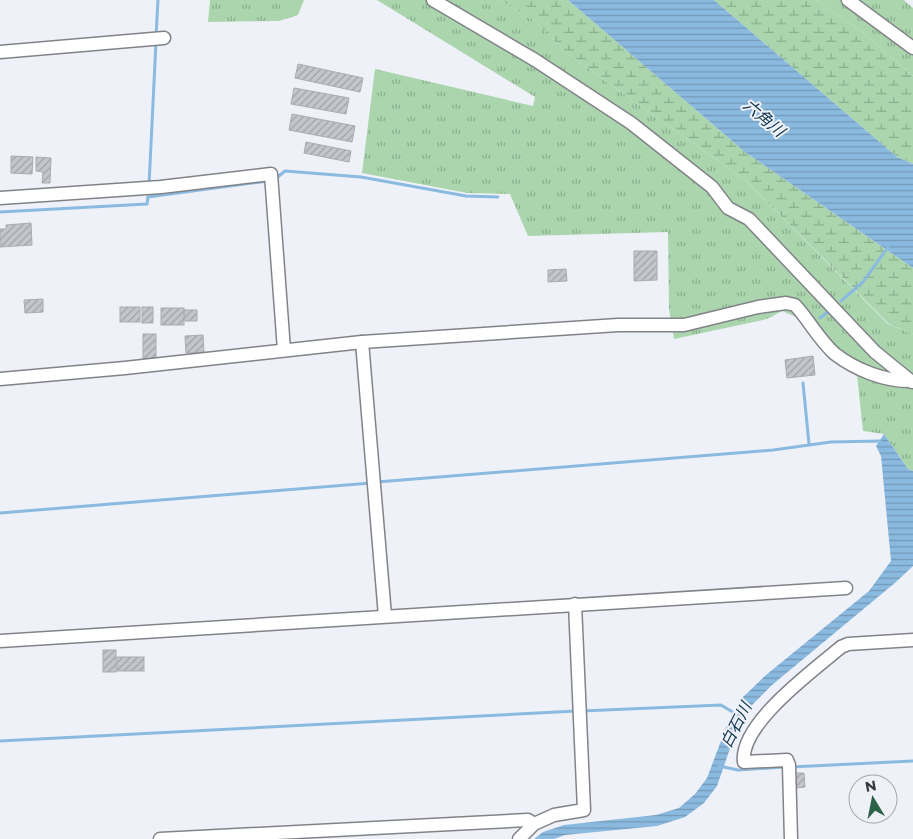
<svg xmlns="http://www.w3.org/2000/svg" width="913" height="839" font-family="Montserrat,'Noto Sans JP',sans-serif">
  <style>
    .grass { fill: url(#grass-tufts) }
    .wetland { fill: url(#wetland-marsh) }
    .water { fill: url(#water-rules) }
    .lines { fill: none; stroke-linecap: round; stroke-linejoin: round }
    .stream { stroke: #8bbae0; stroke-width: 3 }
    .building { fill: url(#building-hatch); stroke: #a9abb1 }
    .minor-casing { stroke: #828389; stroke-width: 15 }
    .minor { stroke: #fff; stroke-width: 12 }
    .labels { text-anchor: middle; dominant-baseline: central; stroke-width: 4; stroke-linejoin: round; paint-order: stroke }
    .water-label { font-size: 16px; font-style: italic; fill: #0f344e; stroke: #eff1f8 }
  </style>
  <defs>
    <pattern id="grass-tufts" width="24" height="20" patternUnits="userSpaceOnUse" patternTransform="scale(1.25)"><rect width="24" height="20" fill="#aad5ad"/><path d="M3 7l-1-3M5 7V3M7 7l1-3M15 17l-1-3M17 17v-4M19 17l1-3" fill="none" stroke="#8bae8e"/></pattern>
    <pattern id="wetland-marsh" width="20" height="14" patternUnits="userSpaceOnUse" patternTransform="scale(1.25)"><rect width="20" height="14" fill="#aad5ad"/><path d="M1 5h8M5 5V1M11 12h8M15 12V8" fill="none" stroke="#8bae8e"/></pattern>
    <pattern id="water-rules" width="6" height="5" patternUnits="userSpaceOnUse" patternTransform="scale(1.25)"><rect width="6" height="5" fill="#8bbae0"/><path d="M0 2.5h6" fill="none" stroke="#7398b7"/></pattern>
    <pattern id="building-hatch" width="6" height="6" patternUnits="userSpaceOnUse" patternTransform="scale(1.25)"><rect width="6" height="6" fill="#c4c6cc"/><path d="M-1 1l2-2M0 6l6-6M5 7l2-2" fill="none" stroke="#a0a2a7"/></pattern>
  </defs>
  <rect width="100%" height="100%" fill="#eff1f8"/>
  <!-- grass -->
  <g class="grass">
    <path d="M210 0H304L298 15 279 21 208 22Z"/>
    <path d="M377 0H499L536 22 565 52 745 180 888 324 913 334V471L908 469 884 434 863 431 857 375 831 357 801 319 782 311 767 319 674 339 669 309 668 232 528 236 510 194 467 193 362 173 375 69 533 106 535 97Z"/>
    <path d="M816 0H904L913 8V76L861 31Z"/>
  </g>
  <!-- wetland -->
  <g class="wetland">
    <path d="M499 0H568L745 152 913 268V334L889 324 745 180 565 52 536 22Z"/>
    <path d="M714 0H816L861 31 913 76V164L897 157Z"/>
  </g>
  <!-- water -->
  <g class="water">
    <path d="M568 0H714L897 157 913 164V268L745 152Z"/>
    <path d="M884 434 908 469 913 471V566L896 582 772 685 753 704 735 734 717 786 704 803 685 817 657 826 565 835 554 839H534L543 832 564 825 656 815 679 808 695 794 707 778 727 725 743 697 766 675 869 591 891 561 881 456 876 446Z"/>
  </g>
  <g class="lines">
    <!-- stream -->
    <g class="stream">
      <path d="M156 36 158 0"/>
      <path d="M274 180 285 171 361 177 466 196 498 197"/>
      <path d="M149 185 156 42"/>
      <path d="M148 197 268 181"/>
      <path d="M0 212 147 204 148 197"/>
      <path d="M841 301 863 282 888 247"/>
      <path d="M820 318 829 311"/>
      <path d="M803 383 809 444"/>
      <path d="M377 482 773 450 831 442 880 441 882 444"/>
      <path d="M0 513 371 483"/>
      <path d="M582 711 721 705 736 714"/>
      <path d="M0 741 576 711"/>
      <path d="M719 766 738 770 785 767"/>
      <path d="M791 767 913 761"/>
    </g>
  </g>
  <!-- building -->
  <g class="building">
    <path d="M298 64 363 78 360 92 295 78Z"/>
    <path d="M294 88 349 98 346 114 291 104Z"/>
    <path d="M292 114 355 126 352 142 289 130Z"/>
    <path d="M306 142 351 151 349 162 304 153Z"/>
    <path d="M11 156 33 157 32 174 11 173Z"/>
    <path d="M36 157 51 158 50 183H42L43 172 36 171Z"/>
    <path d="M31 223 32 245 0 247V229H6V225Z"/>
    <path d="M634 251H657V280L634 281Z"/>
    <path d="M566 269 567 281 548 282V270Z"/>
    <path d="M43 299V312L25 313 24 300Z"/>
    <rect x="120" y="307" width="20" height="15"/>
    <rect x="142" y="307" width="11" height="16"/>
    <rect x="161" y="308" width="23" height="17"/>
    <path d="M184 310H197V321H185Z"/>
    <rect x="143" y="334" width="13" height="25"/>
    <path d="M203 335 204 352 186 353 185 336Z"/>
    <path d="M813 356 815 375 787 378 785 360Z"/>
    <rect x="103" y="650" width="13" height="22"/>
    <rect x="117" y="657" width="27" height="14"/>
    <path d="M795 773H804L805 787 796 788Z"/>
  </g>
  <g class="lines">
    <defs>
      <g id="minor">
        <path d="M433 0 535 60 631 123 712 187 728 208 749 219 875 352 912 382"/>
        <path d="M848 0 913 48"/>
        <path d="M0 52 164 38"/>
        <path d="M0 198 161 187 271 174 284 350"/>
        <path d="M362 342 385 616"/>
        <path d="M0 379 125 368 362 342 618 325H684L758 307 786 303 795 305C809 320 819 340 835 354 856 370 884 381 910 381"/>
        <path d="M0 641 846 588"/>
        <path d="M160 839 528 820 534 824 554 815 584 810 575 604"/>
        <path d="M519 839 534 824"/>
        <path d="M791 839 789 765 787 760 744 762C739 724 814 670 841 647L848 644 913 640"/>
      </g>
    </defs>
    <!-- minor casing -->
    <use href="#minor" class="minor-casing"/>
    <!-- minor -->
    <use href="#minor" class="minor"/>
  </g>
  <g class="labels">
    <!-- water labels -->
    <g class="water-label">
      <text transform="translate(764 118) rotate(40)">六角川</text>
      <text transform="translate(736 725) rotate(-63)">白石川</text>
    </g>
  </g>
  <!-- north arrow -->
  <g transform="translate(873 799) rotate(350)"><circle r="24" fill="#eff1f8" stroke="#a6a7ac"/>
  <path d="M0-4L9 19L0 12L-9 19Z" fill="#2c6249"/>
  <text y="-8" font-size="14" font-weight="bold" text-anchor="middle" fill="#38383b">N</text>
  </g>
</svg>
